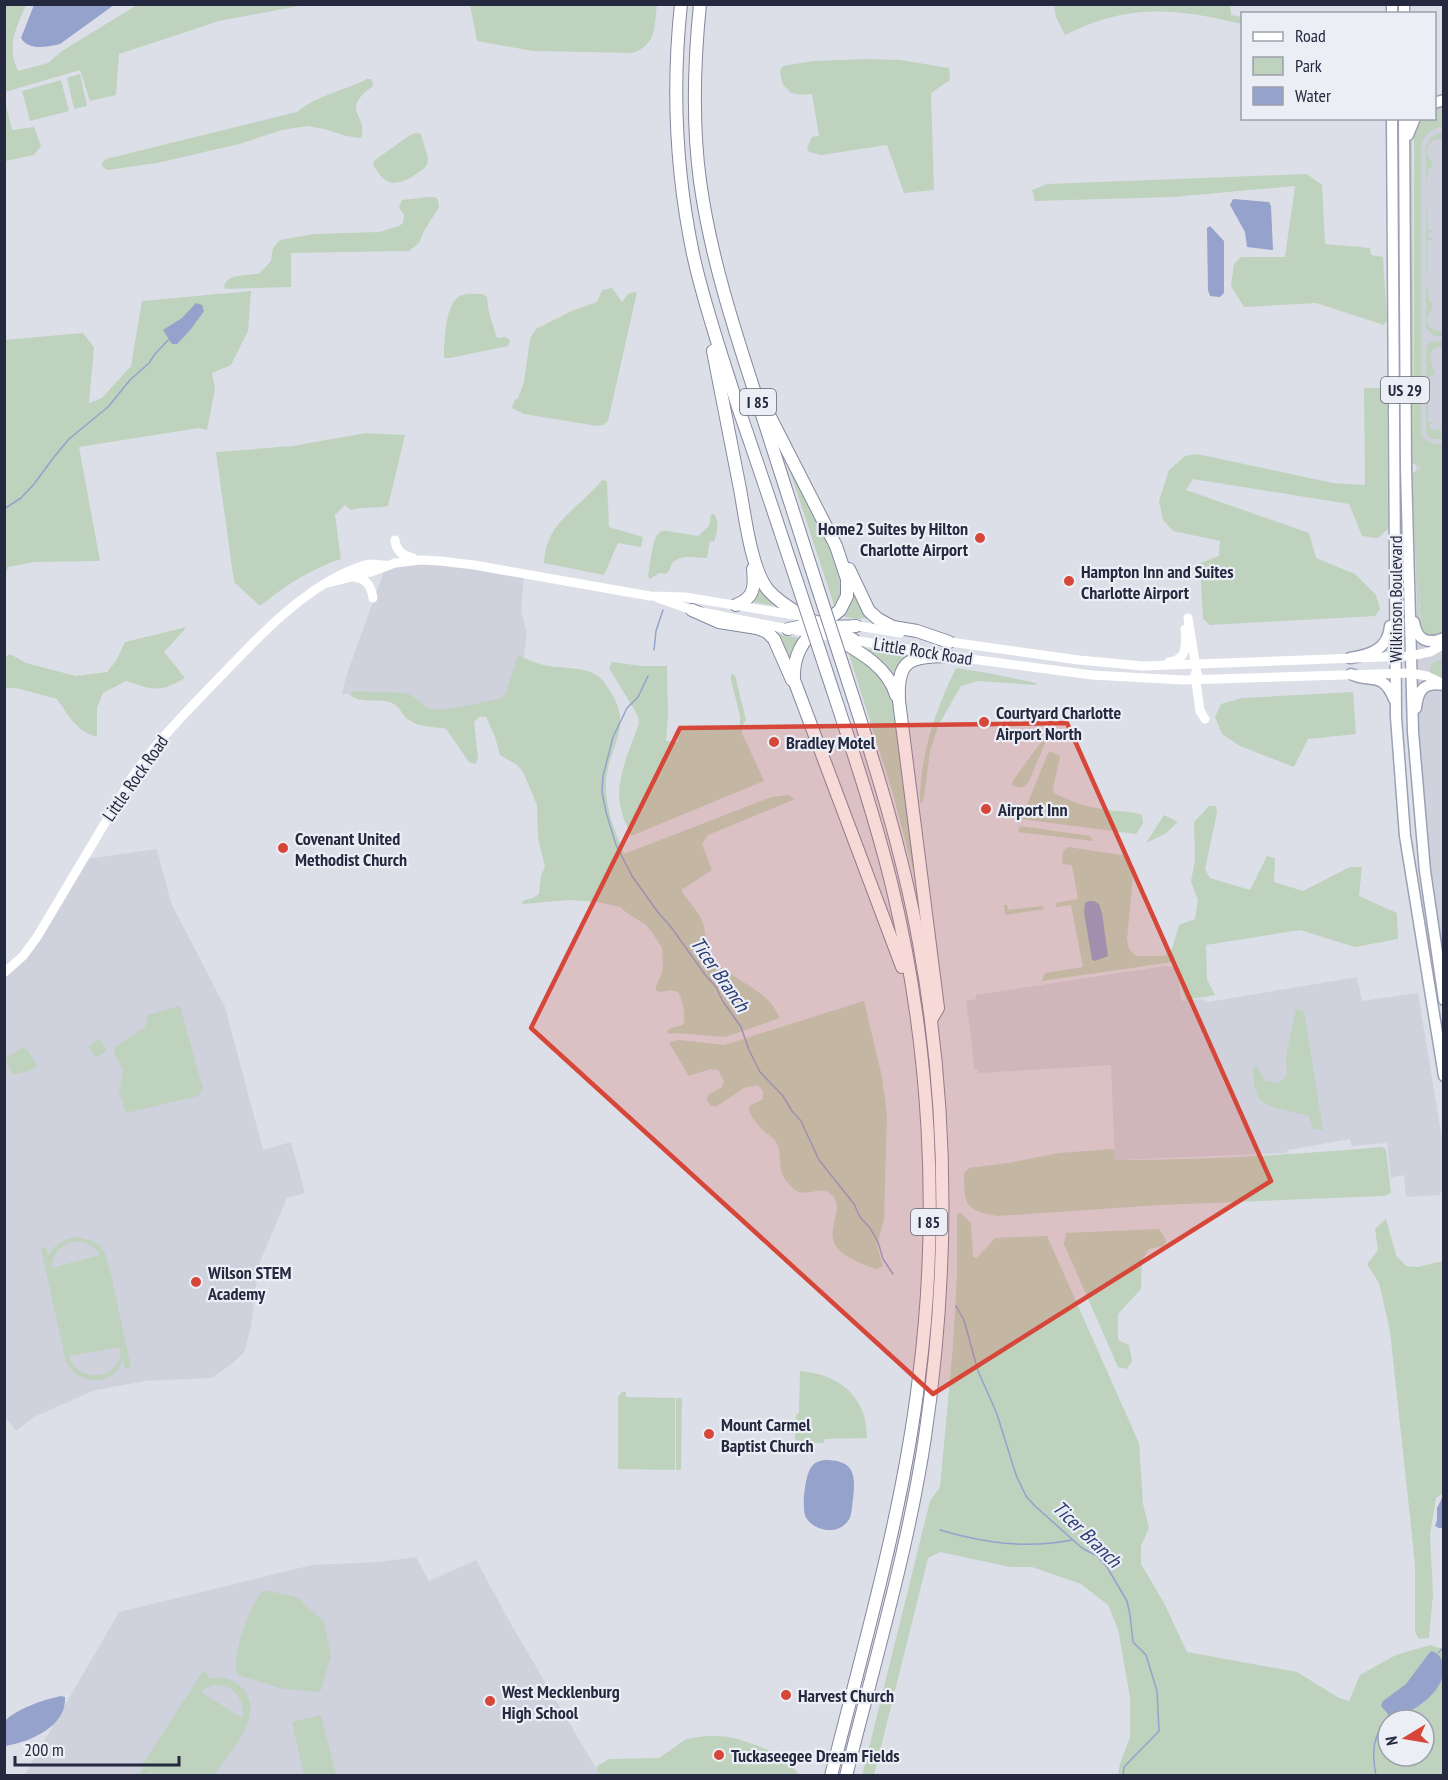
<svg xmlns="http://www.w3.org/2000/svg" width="1448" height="1780" font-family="'PT Sans Narrow',sans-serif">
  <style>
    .built { fill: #cfd1dd }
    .green { fill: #bed2bd; fill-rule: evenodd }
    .water { fill: #95a2cb }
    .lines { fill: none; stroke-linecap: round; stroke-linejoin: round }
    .stream { stroke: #95a2cb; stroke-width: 1.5 }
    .primary-casing { stroke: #9ca0b4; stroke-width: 13 }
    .highway-casing { stroke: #83889f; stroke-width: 14 }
    .secondary { stroke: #fff; stroke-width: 9 }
    .primary { stroke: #fff; stroke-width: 10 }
    .highway { stroke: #fff; stroke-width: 12 }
    .highway-bridge-casing { stroke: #83889f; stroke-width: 14; stroke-linecap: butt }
    .highway-bridge { stroke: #fff; stroke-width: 12 }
    .marked { fill: #d64639; fill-opacity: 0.2; stroke: #d64639; stroke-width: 4.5; stroke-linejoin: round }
    .poi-dot { fill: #d64639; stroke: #eceef5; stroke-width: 2 }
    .labels { text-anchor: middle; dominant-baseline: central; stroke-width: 4.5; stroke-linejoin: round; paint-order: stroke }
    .shield { fill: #eceef5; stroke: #616476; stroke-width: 1.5 }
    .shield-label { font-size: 16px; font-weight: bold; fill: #25293f }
    .poi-label { font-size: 18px; font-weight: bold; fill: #25293f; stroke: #eceef5; text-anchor: start }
    .street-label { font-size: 18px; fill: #25293f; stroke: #eceef5 }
    .water-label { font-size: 20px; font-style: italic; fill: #2d3c75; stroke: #eceef5 }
  </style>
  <rect width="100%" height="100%" fill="#dddfe8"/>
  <!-- built -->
  <g class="built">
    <path d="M1443 109V974L1425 860 1417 760 1415 144Z"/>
    <path d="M421 561 524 575 521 612 527 632 519 700 414 722 411 697 342 694 346 676 386 566Z"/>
    <path d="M157 849 171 903 225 1007 263 1150 291 1142 305 1193 287 1198 259 1264 251 1326 245 1351 234 1362 212 1378 146 1381 95 1390 34 1417 16 1431 4 1415V976L20 962 86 859Z"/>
    <path d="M1165 966 1173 967 1176 971 1179 980 1181 1001 1202 999 1208 1002 1357 977 1362 1001 1418 993 1443 1145V1190L1439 1195 1406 1197 1404 1175 1391 1178 1387 1143 1352 1146 1350 1139 1288 1150 1286 1153 1115 1160 1111 1065 979 1073 978 1069 974 1070 972 1044 966 1001 976 999V995Z"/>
    <path d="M416 1557 429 1581 476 1560 512 1626 600 1775 24 1776 119 1612 312 1565 379 1562Z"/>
  </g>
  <!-- green -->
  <g class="green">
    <path d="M5 4 26 5C16 29 6 45 18 71L48 63 62 51 137 5H304L219 21 119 54 116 95 90 101 80 70 5 92Z"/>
    <path d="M470 5V4L657 5C654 27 657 44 633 53L533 51 477 41Z"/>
    <path d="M1054 5H1230L1231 15 1242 17V24C1176 8 1128 3 1065 35L1056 17Z"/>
    <path d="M870 59 900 60 949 68 950 80 931 93 934 190 904 193 887 145 821 155 809 152 807 147 812 137 819 136 812 94 802 95 791 93 782 83 780 70 783 66 813 61Z"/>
    <path d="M80 74 87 106 74 109 67 78Z"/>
    <path d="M367 79H372L373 86C338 111 369 114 361 138L346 136 324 129 308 126 282 130 239 144 157 163 107 170 102 166V163L106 159 297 112C317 95 344 91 367 79Z"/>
    <path d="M61 80 69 111 30 121 22 91Z"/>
    <path d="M4 97 12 130 34 127 41 146 34 155 5 161Z"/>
    <path d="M1443 107V126C1431 129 1423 134 1421 148V433C1425 444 1433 444 1444 444L1443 634 1438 638 1428 635 1421 628 1418 571 1419 625 1418 624 1412 474 1414 472 1420 469 1421 466 1411 463 1409 161 1410 138 1412 135 1414 462V135L1422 119 1434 118 1435 109Z"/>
    <path d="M1443 131V139L1434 140C1420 150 1431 156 1433 167L1428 169V174L1432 175H1427L1426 187V146L1432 136Z"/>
    <path d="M416 133 421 134 428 158 427 165C421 172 400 187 389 182 382 179 377 171 373 165L375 160 410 135Z"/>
    <path d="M1307 174 1322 185 1325 244 1370 248 1371 255 1383 257 1387 320 1384 325 1316 303 1244 307 1231 286 1234 264 1241 257H1285L1295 186 1173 197 1035 201 1032 190 1047 184Z"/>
    <path d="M428 197H435L438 200 439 207 424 231 419 243 409 251 291 253V287L225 289 224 286C229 272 248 277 260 273L271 261 273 248 280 240 314 234 379 232 399 226 403 223 404 215 399 207 402 200Z"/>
    <path d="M1426 197 1428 230 1432 231V232L1428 233 1429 238H1432V240L1427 241V275L1426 274Z"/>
    <path d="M612 288 622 302 629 293 637 292 608 421 603 425 597 426 524 414 512 408 514 401 518 398 524 382 530 339 536 329 574 310 597 302 602 290Z"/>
    <path d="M1426 289H1428L1429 302 1433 303C1432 315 1420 319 1433 330L1443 331V336H1434L1426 328Z"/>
    <path d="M251 291 248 331 231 365 212 373 215 389 207 430 199 428 79 447 100 561 34 562 8 567 5 575 4 340 83 333 94 347 89 403 102 398 131 366 142 301Z"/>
    <path d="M482 294 487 297 489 313 497 338 505 337 510 340 508 346 450 358H444C444 342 445 300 462 295 468 293 476 294 482 294Z"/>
    <path d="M1443 341V346L1434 349C1425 359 1434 364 1435 375H1430V381L1433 382H1428V422L1433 423 1430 424V429L1443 431V439H1434L1428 437 1426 432V349C1428 340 1435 342 1443 341Z"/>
    <path d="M1364 388H1387L1388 529 1378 538 1362 536 1349 504 1193 479 1186 490 1309 533 1316 558 1355 574 1376 595 1380 609 1375 616 1210 625 1203 619 1200 563 1219 556 1220 541 1173 531 1163 520 1159 501 1169 470 1185 456 1197 454 1333 483 1365 485Z"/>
    <path d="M366 433 405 435 388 506C375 509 363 506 351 510L345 505 335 515 341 559C311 569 284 586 260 606L234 582 216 452 293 446Z"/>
    <path d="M783 450 838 563 844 590 835 608Z"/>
    <path d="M602 480 607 481 609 527 643 537 641 547 618 543 604 575 544 563C546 521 578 510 602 480Z"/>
    <path d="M711 514H714C720 522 717 532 714 542L710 541 707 558C697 558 682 554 673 562 670 566 671 570 666 574L659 573 650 579 648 576C650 567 652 538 659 533 662 530 664 531 668 531L698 536 709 526Z"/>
    <path d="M759 583 780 605 776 606 752 602Z"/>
    <path d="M853 589 869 618 857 619 841 616Z"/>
    <path d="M187 627 164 652 185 678C160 693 153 690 126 681L103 693 97 708V737C76 731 69 716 57 699L16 688H5V658L10 654 26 663 76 676 107 672 116 661 125 642Z"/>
    <path d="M778 634 798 638 799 640 790 659 787 660Z"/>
    <path d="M863 648H864L908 656 901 662 892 677Z"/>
    <path d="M848 651 886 679 895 704 917 874H914L893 794Z"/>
    <path d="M518 655C527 659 535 663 544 665 560 669 584 666 598 676 604 680 608 688 612 694 633 729 607 749 606 783 605 808 615 831 624 854L772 797 788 795 795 799 708 835 702 844 712 870 681 890C689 903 700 911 704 927 707 939 704 950 711 961L760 993 771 1003 780 1018 725 1037 676 1033 668 1034 667 1031 669 1029 683 1025C686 1016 683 1000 678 992L671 990 660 992 656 990V986L661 976 663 965 662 948 652 932 645 924 627 913 620 907 598 902 569 900 523 904 522 901 533 898 539 894 541 876 545 867 538 838 537 805 523 772 517 765 500 755 495 737 486 717H479L474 722 478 759 475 764 469 762 446 729C434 726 419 728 409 720 402 716 400 706 392 703 380 697 362 705 350 695L351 693 355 691 405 693C415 696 420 704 429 708 443 713 482 702 498 699L503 697 506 693Z"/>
    <path d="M1443 658V679L1430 673 1431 664Z"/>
    <path d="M612 662 642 666H667L668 716 666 741 678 742 679 729H726L740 727V716L731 680V675L732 674 735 675 746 720 742 726V733L764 781 631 836C627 826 622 816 620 805 615 779 631 747 639 723L638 716 609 668Z"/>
    <path d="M956 668 993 674 1036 683V685L978 681 961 686 938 726 930 751 924 797 922 802 920 803C920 756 935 710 956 668Z"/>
    <path d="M1353 692 1356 734 1308 739 1294 767 1240 746 1222 734 1215 717 1221 704 1242 698Z"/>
    <path d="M1044 738 1046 741 1028 783C1023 789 1018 788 1012 785V782Z"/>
    <path d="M1049 751 1060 756 1053 789 1054 793C1072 802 1089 808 1109 810 1121 812 1131 811 1142 815L1143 823 1136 834 1021 819Z"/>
    <path d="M1209 806H1216L1217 813 1205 869 1210 878 1250 890 1267 856 1275 858 1274 882 1303 891 1350 867H1362L1359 896 1397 913 1398 939 1355 947 1300 930 1206 945 1207 979 1215 995 1186 1000 1172 962 1042 981 1045 973 1083 967 1071 905 1056 907V903L1078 899 1072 865 1062 864 1063 851 1068 847 1128 856 1133 876 1127 939 1129 949 1136 956H1163L1171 952 1179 925 1195 919 1198 900 1191 881 1195 860 1194 822Z"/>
    <path d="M1164 815 1178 822 1165 834 1146 843Z"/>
    <path d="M1020 826 1090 836 1093 841 1018 832Z"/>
    <path d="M1004 905H1007L1008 910 1043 906 1044 909 1005 915Z"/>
    <path d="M864 1001 882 1077 887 1115 884 1218 877 1246 883 1266 877 1269C868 1267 860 1263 852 1259 812 1239 849 1212 832 1195 822 1184 808 1197 797 1191 794 1190 792 1187 790 1185 776 1171 783 1163 778 1146 775 1137 765 1134 759 1126 755 1122 752 1116 749 1111L750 1106 763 1099V1091L758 1085 744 1088 717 1106H711L707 1100 708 1095 722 1087 724 1081 718 1070 710 1069 689 1076 669 1043 678 1040 724 1045Z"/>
    <path d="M180 1006 203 1089 198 1096 126 1113 119 1091 123 1071 114 1053 115 1047 145 1027 148 1015Z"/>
    <path d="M1296 1009 1304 1011 1323 1130 1313 1129 1309 1116 1272 1107 1259 1099 1254 1084 1253 1069 1257 1065 1265 1081 1278 1083 1287 1075 1286 1056Z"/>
    <path d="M99 1039 106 1049 105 1052 97 1057 94 1056 88 1047Z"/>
    <path d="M22 1048 27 1049 37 1066 29 1071 12 1075 6 1058Z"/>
    <path d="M1381 1147 1386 1149 1391 1193 1384 1196 1160 1205 997 1216C963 1210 965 1204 964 1173L969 1168 1009 1163 1059 1153 1114 1149 1116 1160C1205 1160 1293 1155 1381 1147Z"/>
    <path d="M960 1212 971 1223 973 1257 977 1258 995 1238 1047 1236 1139 1443 1143 1504 1149 1528 1141 1546V1564L1164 1603 1187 1652 1297 1672 1339 1698 1349 1701 1360 1675 1396 1655 1430 1645 1443 1649V1775H1118L1120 1764 1130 1737V1697L1118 1629 1108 1605 1081 1584 1032 1567H1010L940 1552 928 1558 874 1775 862 1776 930 1501 940 1487 953 1347 957 1276V1216ZM1388 1720H1424V1756H1388Z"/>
    <path d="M1386 1219 1396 1255 1406 1266 1418 1267 1443 1261V1493L1436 1498 1430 1535 1433 1594 1429 1638 1419 1639 1415 1632V1564L1390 1331 1379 1283 1367 1264 1378 1250 1375 1229Z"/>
    <path d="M1159 1229 1166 1240 1164 1246 1149 1249 1142 1260 1141 1289 1118 1314V1340L1129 1345 1132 1361 1127 1369 1118 1367 1064 1244 1066 1233Z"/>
    <path d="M78 1237 93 1241 101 1247 105 1254 110 1270 131 1368 125 1369 123 1360C112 1388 80 1386 66 1362L41 1249 46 1248 48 1256C55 1244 64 1238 78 1237ZM70 1242C83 1240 93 1244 100 1255L52 1268C51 1256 59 1247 70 1242ZM120 1347C125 1378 79 1387 69 1356Z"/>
    <path d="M800 1371C839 1374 867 1396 867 1438L825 1439 823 1443H799L795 1439 796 1415 799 1413Z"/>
    <path d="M622 1392H626V1397L675 1398V1470L618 1469V1397Z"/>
    <path d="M676 1398H682L681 1470H676Z"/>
    <path d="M264 1590 297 1597 324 1622 331 1656 321 1690 316 1692 279 1688 238 1675C229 1659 251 1601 264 1590Z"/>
    <path d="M203 1671 209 1675 208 1679C219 1676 230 1677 239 1685 270 1710 230 1752 214 1775H156L149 1771 148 1775H140L143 1764ZM214 1685C233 1684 246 1699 242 1718L201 1692 205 1688Z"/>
    <path d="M321 1715 336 1775H304L292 1722Z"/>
    <path d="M705 1736C714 1736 725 1736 734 1738 756 1744 786 1755 799 1775L600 1776 596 1767 609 1759 659 1758 686 1739Z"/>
  </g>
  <!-- water -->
  <g class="water">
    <path d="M34 5V4L114 5 60 44C48 47 28 51 21 38Z"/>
    <path d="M1233 199 1269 202 1271 206 1273 250 1247 247 1245 232 1230 205Z"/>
    <path d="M1210 226 1224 241V293L1220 297 1210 296 1208 290 1207 228Z"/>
    <path d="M196 303 202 305 204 311 191 329 177 344H172L163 330 182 318Z"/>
    <path d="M1089 901H1094L1099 904 1102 913 1108 956 1095 961 1092 960 1084 912 1085 903Z"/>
    <path d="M824 1460C854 1460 856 1473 853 1499 852 1506 852 1516 848 1521 844 1526 838 1530 832 1530 822 1531 808 1525 805 1515 802 1505 805 1474 812 1466 815 1462 820 1461 824 1460Z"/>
    <path d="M1442 1498 1443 1528H1439L1435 1526 1437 1520V1508Z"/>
    <path d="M1432 1651C1439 1654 1442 1658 1443 1665 1447 1690 1416 1710 1396 1718L1389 1715 1381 1706 1383 1701 1406 1684 1430 1652Z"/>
    <path d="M61 1696 65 1697C67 1727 29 1742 5 1746V1721C16 1709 45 1699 61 1696Z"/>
  </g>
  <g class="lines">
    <!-- stream -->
    <g class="stream">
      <path d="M4 52H5"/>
      <path d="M4 509 21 498 34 484 54 457 69 439 108 407 130 380 149 363 155 354 170 338"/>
      <path d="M654 650 656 631 663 610"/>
      <path d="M648 676 638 697 627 708 613 737 603 776 602 792 606 812 616 845 632 876 657 911 671 927 706 976 716 987 722 1000 741 1027 749 1050 760 1072 783 1096 792 1111 801 1121 819 1160 854 1204 860 1217 870 1228 878 1242 883 1259 893 1274"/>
      <path d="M956 1306 964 1320 978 1371 997 1414 1016 1475 1026 1496 1034 1505 1073 1540 1082 1548 1097 1556 1107 1567 1127 1601 1130 1615 1133 1642 1146 1655 1157 1691 1159 1731 1124 1767 1123 1776"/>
      <path d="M940 1530C984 1543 1025 1549 1072 1540"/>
      <path d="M1438 1653 1444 1647"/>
      <path d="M1376 1776C1371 1749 1373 1737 1389 1715"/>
    </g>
    <defs>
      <g id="primary">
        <path d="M1392 4V14"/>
        <path d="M1404 4V14"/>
        <path d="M1434 103 1444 100"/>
        <path d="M1392 118 1396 717 1405 836 1444 1076"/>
        <path d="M1404 118 1406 468 1413 732 1425 871 1444 1000"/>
        <path d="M1408 135 1415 118"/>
        <path d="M1414 622C1417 640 1427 645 1444 638"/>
        <path d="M1350 658C1371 655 1388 649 1390 626"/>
        <path d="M1351 674C1370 684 1382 670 1394 699"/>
        <path d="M1416 708C1418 689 1424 682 1444 685"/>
      </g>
      <g id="highway">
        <path d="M681 4C672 87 676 172 693 254 704 305 722 356 738 407 758 464 777 522 796 579"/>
        <path d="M700 4C694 63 692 122 700 181 710 254 733 326 756 396 776 459 797 523 817 586"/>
        <path d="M713 351C722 397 731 443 740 489 745 516 751 569 768 590 790 614 826 626 854 640"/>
        <path d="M766 409 836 546 847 579V596L840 610 834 615 819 623 788 629"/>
        <path d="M849 569 869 611 878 619 893 627 917 631 949 642"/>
        <path d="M736 605C754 598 755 588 753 569"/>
        <path d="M692 610 719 622 757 628 767 632 774 639 792 680"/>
        <path d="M856 626C846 627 833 626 823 629 801 635 793 660 794 680L902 967"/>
        <path d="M839 640C862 653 888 668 896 695"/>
        <path d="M842 663C872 755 902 848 919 943 949 1106 949 1274 925 1437 908 1550 874 1664 846 1776"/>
        <path d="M826 670C849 740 873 810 891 882 930 1042 940 1213 919 1377 903 1512 864 1644 831 1776"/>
        <path d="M931 1020 938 1008 899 701C897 659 909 657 948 656"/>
      </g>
    </defs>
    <!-- primary casing -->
    <use href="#primary" class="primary-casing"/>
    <!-- highway casing -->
    <use href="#highway" class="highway-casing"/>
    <!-- secondary -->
    <g class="secondary">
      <path d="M395 540C396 551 403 556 413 558"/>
      <path d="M354 577C367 579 371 586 373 598"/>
      <path d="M324 584 371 572 395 563 421 560 440 561 474 565 650 596 685 597 800 616"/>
      <path d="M658 598 692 610 788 629 948 656 1092 675 1183 680 1410 673 1427 676 1444 684"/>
      <path d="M1188 618 1197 674 1200 679"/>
      <path d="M852 625 900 633"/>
      <path d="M943 641 1079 660 1143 666 1410 656 1430 652 1444 644"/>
      <path d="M1169 662C1188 660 1186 644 1185 629"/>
      <path d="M1195 674 1200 711 1205 719"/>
      <path d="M4 973 23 956 37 937 133 776C158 740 188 710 218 679 256 640 294 597 344 573 352 570 361 565 370 564 374 564 379 565 384 565"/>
    </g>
    <!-- primary -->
    <use href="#primary" class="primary"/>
    <!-- highway -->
    <use href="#highway" class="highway"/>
    <defs>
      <g id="highway-bridge">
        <path d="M796 579 826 670"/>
        <path d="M817 586 842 663"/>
      </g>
    </defs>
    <!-- highway-bridge casing -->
    <use href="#highway-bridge" class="highway-bridge-casing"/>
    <!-- highway-bridge -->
    <use href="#highway-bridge" class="highway-bridge"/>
  </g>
  <!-- marked area -->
  <path class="marked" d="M1067 723 1271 1181 933 1394 531 1028 680 728Z"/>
  <!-- markers -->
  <g class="poi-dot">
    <circle cx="980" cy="538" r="6"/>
    <circle cx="1069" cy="581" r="6"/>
    <circle cx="984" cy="722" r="6"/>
    <circle cx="774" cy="742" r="6"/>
    <circle cx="986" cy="809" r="6"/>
    <circle cx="283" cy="848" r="6"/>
    <circle cx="196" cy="1282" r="6"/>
    <circle cx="709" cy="1434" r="6"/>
    <circle cx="786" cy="1695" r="6"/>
    <circle cx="490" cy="1701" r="6"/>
    <circle cx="719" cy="1755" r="6"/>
  </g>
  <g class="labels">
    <!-- shield labels -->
    <g class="shield">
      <rect x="1381" y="377" width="48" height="26" rx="4.5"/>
      <rect x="740" y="389" width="36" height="26" rx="4.5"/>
      <rect x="911" y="1209" width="36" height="26" rx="4.5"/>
    </g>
    <g class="shield-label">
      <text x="1405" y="390">US 29</text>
      <text x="758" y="402">I 85</text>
      <text x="929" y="1222">I 85</text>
    </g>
    <!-- poi labels -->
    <g class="poi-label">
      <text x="968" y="528" text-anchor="end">Home2 Suites by Hilton<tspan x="968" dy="21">Charlotte Airport</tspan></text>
      <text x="1081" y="571">Hampton Inn and Suites<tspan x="1081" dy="21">Charlotte Airport</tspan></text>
      <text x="996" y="712">Courtyard Charlotte<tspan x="996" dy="21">Airport North</tspan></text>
      <text x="786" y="742">Bradley Motel</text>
      <text x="998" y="809">Airport Inn</text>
      <text x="295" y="838">Covenant United<tspan x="295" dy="21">Methodist Church</tspan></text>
      <text x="208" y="1272">Wilson STEM<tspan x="208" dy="21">Academy</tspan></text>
      <text x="721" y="1424">Mount Carmel<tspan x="721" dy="21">Baptist Church</tspan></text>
      <text x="502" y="1691">West Mecklenburg<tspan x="502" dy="21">High School</tspan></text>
      <text x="798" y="1695">Harvest Church</text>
      <text x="731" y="1755">Tuckaseegee Dream Fields</text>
    </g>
    <!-- street labels -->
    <g class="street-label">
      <text transform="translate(1395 599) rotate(-90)">Wilkinson Boulevard</text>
      <text transform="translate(923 651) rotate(9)">Little Rock Road</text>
      <text transform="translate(135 778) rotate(-55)">Little Rock Road</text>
    </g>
    <!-- water labels -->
    <g class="water-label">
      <text transform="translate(720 974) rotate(55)">Ticer Branch</text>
      <text transform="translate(1087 1534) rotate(44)">Ticer Branch</text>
    </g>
  </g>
  <!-- border -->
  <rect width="1448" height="1780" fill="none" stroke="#25293f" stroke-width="12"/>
  <!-- legend -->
  <rect x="1241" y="12" width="195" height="108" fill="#eceef5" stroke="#9c9fac" stroke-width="1.5"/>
  <rect x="1253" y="32" width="30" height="9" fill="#ffffff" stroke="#9c9fac" stroke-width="1.5"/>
  <text x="1295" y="42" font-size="18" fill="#25293f">Road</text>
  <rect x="1253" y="57" width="30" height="18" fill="#bed2bd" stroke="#9c9fac" stroke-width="1.5"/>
  <text x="1295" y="72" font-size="18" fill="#25293f">Park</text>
  <rect x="1253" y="87" width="30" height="18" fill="#95a2cb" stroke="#9c9fac" stroke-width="1.5"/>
  <text x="1295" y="102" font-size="18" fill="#25293f">Water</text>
  <!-- north arrow -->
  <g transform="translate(1406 1738) rotate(259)"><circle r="28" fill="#eceef5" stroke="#9c9fac" stroke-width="1.5"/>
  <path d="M0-4.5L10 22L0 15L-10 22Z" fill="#d64639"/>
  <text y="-9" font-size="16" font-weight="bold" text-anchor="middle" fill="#25293f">N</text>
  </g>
  <!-- scale -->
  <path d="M15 1756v9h164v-9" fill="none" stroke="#25293f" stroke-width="3"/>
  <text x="24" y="1756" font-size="18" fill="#25293f" stroke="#eceef5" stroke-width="4.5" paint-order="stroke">200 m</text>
</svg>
